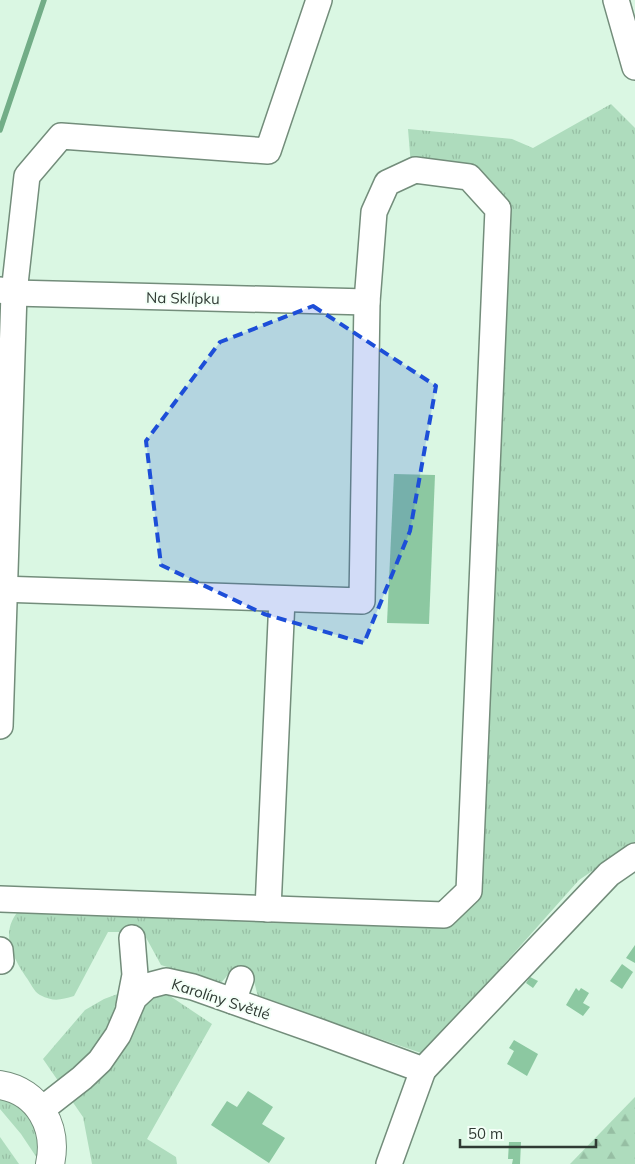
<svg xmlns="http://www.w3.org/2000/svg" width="635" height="1164" font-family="Mulish,sans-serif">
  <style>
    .grass { fill: url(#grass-tufts) }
    .forest { fill: url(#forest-firs) }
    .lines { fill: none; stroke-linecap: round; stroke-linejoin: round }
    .stream { stroke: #72ad87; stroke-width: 5.5 }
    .building { fill: #8cc8a1 }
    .minor-casing { stroke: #738d7b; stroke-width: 28 }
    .major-casing { stroke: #738d7b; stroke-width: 30 }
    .minor { stroke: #fff; stroke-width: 25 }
    .major { stroke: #fff; stroke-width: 28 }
    .marked { fill: #1d4ed8; fill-opacity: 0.2; stroke: #1d4ed8; stroke-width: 4; stroke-dasharray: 10 6; stroke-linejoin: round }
    .labels { text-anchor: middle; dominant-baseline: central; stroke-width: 4; stroke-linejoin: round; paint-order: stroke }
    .street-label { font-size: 15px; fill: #2f3a33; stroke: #f3fff7 }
  </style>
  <defs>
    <pattern id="grass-tufts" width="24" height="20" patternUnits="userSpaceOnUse" patternTransform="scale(1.25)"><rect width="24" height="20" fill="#aedcbd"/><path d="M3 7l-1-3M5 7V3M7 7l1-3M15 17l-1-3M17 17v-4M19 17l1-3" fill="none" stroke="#96bea3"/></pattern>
    <pattern id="forest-firs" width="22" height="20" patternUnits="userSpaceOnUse" patternTransform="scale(1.25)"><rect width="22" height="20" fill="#aedcbd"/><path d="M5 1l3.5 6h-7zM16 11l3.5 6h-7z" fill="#96bea3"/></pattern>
  </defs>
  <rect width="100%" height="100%" fill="#daf7e3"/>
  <!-- grass -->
  <g class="grass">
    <path d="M611 104 635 128V842L579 880 424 1054 258 997 253 977 232 970 220 984 161 965 143 932H108L74 996C60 1000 54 1002 40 995 34 992 30 982 26 977 9 952 0 929 22 907L463 914 503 204 411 166 408 129 512 139 533 148Z"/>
    <path d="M134 988H158L212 1024 147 1139 176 1157 177 1164H92L83 1117 43 1059 85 1010 104 999Z"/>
    <path d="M0 1096 23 1107 39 1132V1161L21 1134 0 1109Z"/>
    <path d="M0 1137 19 1164H0Z"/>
  </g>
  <!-- forest -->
  <path class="forest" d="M635 1097V1164H570Z"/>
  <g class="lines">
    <!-- stream -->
    <path class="stream" d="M0 130 44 0"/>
  </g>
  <!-- building -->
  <g class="building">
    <path d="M394 474 435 475 429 624 387 623Z"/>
    <path d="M635 945V963L626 958Z"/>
    <path d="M622 964 633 972 622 989 610 981Z"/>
    <path d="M530 977 538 981 533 988 526 983Z"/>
    <path d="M576 988 579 991 581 988 589 993 583 1003 590 1007 583 1016 566 1005Z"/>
    <path d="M514 1040 538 1054 527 1076 507 1064 514 1051 509 1048Z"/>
    <path d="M248 1091 273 1107 262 1124 285 1138 269 1163 211 1125 227 1101 237 1107Z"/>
    <path d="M509 1142H521L520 1164H512L513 1159H508Z"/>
  </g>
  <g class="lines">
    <defs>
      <g id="minor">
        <path d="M616 0 635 67"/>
        <path d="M0 290 14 293 367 302"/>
        <path d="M0 589 362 601 367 302 374 212 387 183 415 170 469 177 498 209 469 891 444 915 0 899"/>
        <path d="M0 726 14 293 27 176 61 136 268 151 319 0"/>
        <path d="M268 909 282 599"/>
        <path d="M0 950 1 961"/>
        <path d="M233 1001 241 979"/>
        <path d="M129 1006 135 975 132 938"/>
        <path d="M41 1110 82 1078 100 1061 118 1035 134 998 147 986 166 981 193 987 320 1032 423 1070 609 874 635 856"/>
        <path d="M389 1164 423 1070"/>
      </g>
      <path id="major" d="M0 1085C39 1091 58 1128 50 1164"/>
    </defs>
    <!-- minor casing -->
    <use href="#minor" class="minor-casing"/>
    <!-- major casing -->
    <use href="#major" class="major-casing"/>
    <!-- minor -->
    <use href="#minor" class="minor"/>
    <!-- major -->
    <use href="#major" class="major"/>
  </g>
  <!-- marked area -->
  <path class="marked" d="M313 306 436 386 410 531 364 643 264 614 161 565 146 441 220 342Z"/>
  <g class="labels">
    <!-- street labels -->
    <g class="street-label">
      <text transform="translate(183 298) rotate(1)">Na Sklípku</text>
      <text transform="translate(221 999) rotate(18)">Karolíny Světlé</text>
    </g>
  </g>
  <!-- scale -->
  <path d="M460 1139v8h136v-8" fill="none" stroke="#2f3a33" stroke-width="2.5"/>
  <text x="468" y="1139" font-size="15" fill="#2f3a33" stroke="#f3fff7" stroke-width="4" paint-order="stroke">50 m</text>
</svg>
